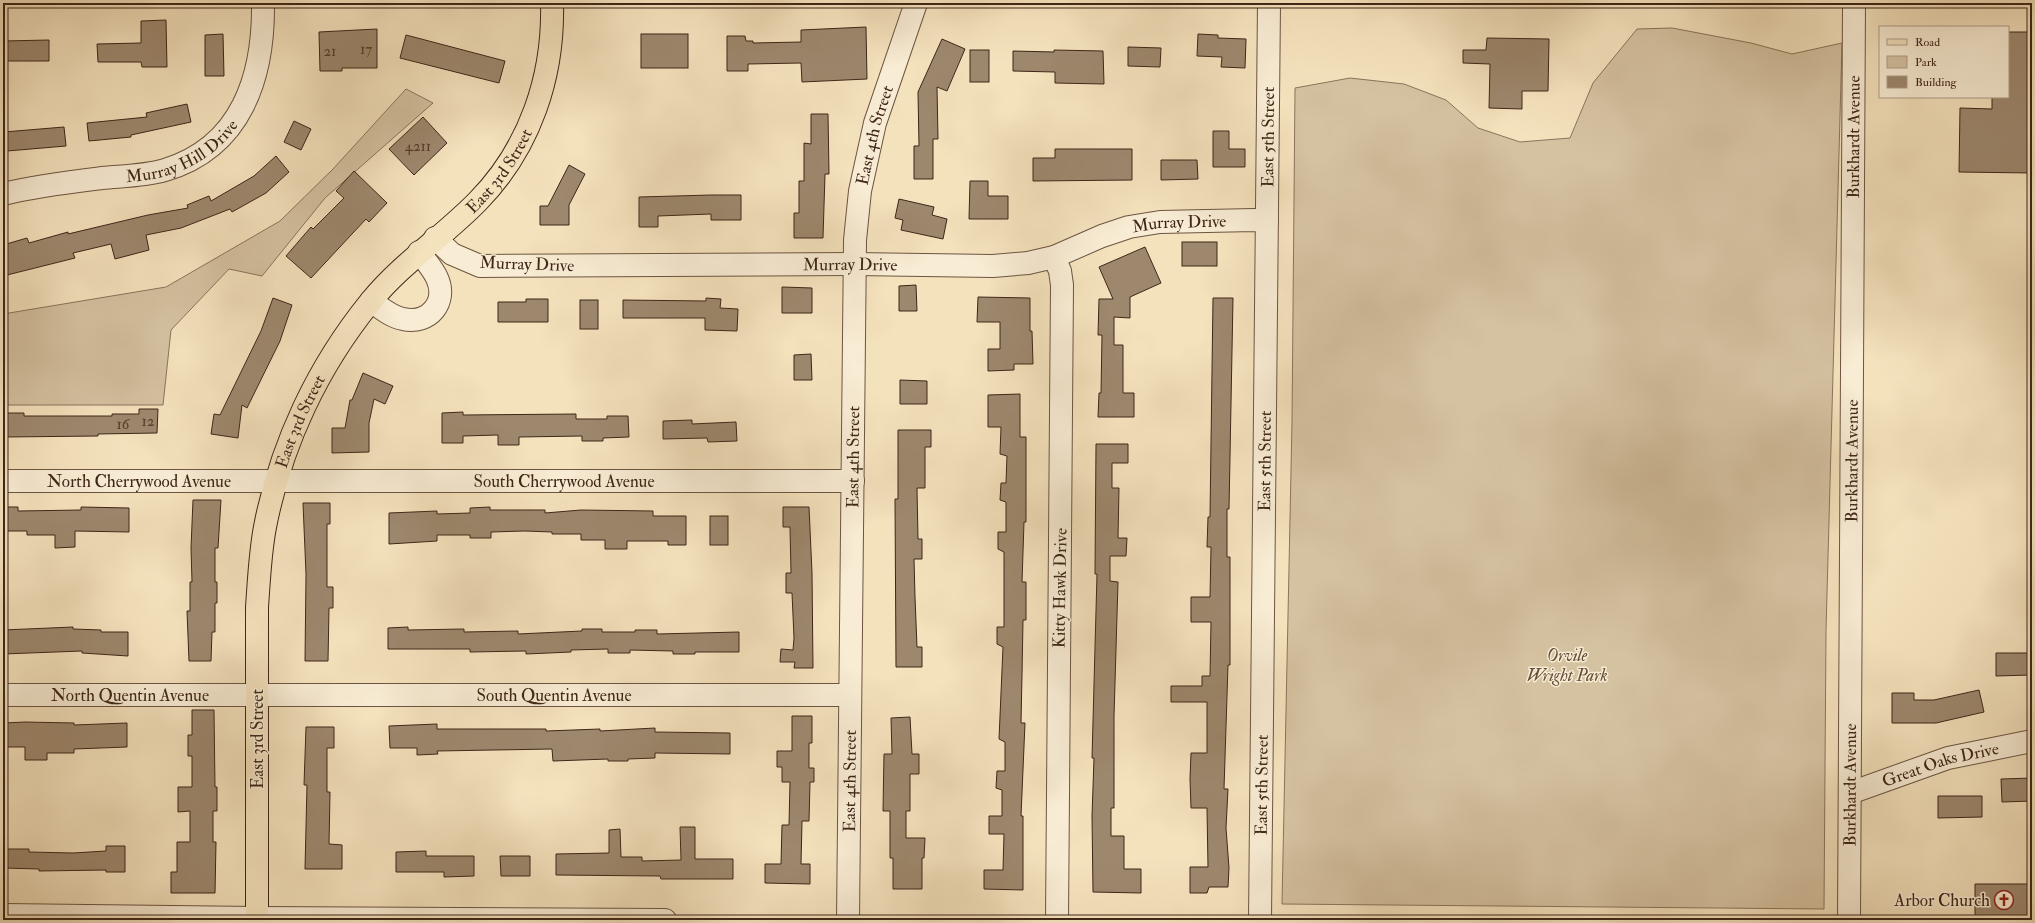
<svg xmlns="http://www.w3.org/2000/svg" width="2035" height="923" font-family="'IM FELL Double Pica',serif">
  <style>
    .green { fill: #d5c2a1; stroke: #8a745c }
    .building { fill: #9d886e; stroke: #3e2618 }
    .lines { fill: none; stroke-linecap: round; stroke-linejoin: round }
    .minor-casing { stroke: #6c5541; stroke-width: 24 }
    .major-casing { stroke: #3e2618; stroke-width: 24 }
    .minor { stroke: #f8ecd4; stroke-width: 22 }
    .major { stroke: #f4e2bd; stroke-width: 22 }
    .labels { text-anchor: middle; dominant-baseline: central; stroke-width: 3; stroke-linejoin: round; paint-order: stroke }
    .number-label { font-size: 15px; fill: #563e2e }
    .street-label { font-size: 17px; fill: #3e2618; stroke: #f8ecd4 }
    .park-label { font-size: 17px; font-style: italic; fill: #644d3a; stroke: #f8ecd4 }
    .poi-label { font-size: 17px; fill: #3e2618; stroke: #f8ecd4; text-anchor: end }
  </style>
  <rect width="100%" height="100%" fill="#f4e2bd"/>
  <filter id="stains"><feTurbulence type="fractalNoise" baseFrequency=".005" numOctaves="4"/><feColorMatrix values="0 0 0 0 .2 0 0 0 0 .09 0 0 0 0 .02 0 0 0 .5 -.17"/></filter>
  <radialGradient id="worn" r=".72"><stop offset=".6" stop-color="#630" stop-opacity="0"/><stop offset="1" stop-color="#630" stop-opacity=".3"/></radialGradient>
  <!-- green -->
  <g class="green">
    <path d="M1672 28 1751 43 1792 54 1842 43 1826 631 1824 909 1282 904 1292 423 1295 88 1350 78 1404 84 1446 100 1478 128 1520 142 1570 138 1593 83 1637 29Z"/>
    <path d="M406 89 433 103 325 198 262 276 229 269 171 330 163 405H3V314L166 287 280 221 333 169Z"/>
  </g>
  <!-- building -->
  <g class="building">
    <path d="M166 20 167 67H142L141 62H98L97 44 141 43V21Z"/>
    <path d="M866 27 867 79 802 82 801 63 748 64V71H727V36H745L746 41H753V43L801 42V30Z"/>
    <path d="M377 29V68H342V71H320L319 32Z"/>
    <path d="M2008 32H2031L2032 173 1959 172 1960 108 1992 109V97H2008Z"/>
    <path d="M223 34 224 76H205V35Z"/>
    <rect x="641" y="34" width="47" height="34"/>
    <path d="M1198 34 1218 35V38L1246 39 1245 68 1221 67 1222 57 1197 56Z"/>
    <path d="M406 35 505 61 499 83 400 58Z"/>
    <path d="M1487 38 1549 39 1548 91H1522V109L1489 108 1490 64 1463 63V50H1486Z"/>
    <path d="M942 39 965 49 947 91 937 87 938 139H933V179H914V146H919L918 92Z"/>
    <path d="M49 40V61H3V41Z"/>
    <path d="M1128 47 1161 48 1160 67 1128 66Z"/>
    <rect x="970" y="50" width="19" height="32"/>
    <path d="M1054 50 1103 51 1104 84 1055 83V72L1013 71V51L1054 52Z"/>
    <path d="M187 104 191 122 131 135V137L89 141 87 123 147 117 146 113Z"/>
    <path d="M811 114H828L829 174H825L823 238H794V213H799V181H804V143L811 144Z"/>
    <path d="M423 117 447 143 414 175 389 149Z"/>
    <path d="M294 121 311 129 301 150 284 142Z"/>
    <path d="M64 127 66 146 7 151 4 132Z"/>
    <path d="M1213 131H1229V149H1245V167H1213Z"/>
    <path d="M1055 149H1132V180L1033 181V158H1055Z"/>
    <path d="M276 156 289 172 266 193 232 212 230 209 181 228 146 235 149 250 115 259 111 244 73 253 75 258 3 276V245L27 238 29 243 68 232V234L148 215 188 208 187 205 209 196 211 201 254 176Z"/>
    <path d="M1161 160H1197L1198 179 1161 180Z"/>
    <path d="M569 165 585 174 569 205V225H540V206H548Z"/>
    <path d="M354 171 387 203 369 222 366 219 311 278 286 256 311 227 313 229 344 198 336 191Z"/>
    <path d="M970 181H988V196H1008V219H969Z"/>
    <path d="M711 195H741V220H711V214L658 216V227H639V197Z"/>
    <path d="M899 199 934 207 932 215 947 219 943 239 901 230 903 220 895 218Z"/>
    <rect x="1182" y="242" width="35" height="24"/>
    <path d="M1145 247 1161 283 1130 297V318L1114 317V345H1123V393H1134V417H1098L1099 393H1101L1102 335H1098L1099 299H1113L1099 267Z"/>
    <path d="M916 285 917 311H899V286Z"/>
    <path d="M782 287 812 288V313H782Z"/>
    <path d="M978 297 1030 298V331H1032L1033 364H1014V370L988 371V349H1000V322H977Z"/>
    <path d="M273 298 292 305 280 341 247 408 242 405 238 438 211 434 214 414 220 415 261 331Z"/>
    <path d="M706 298 721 299 720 308 738 309 737 331 705 330V318H623V300L706 301Z"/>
    <path d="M1213 298H1233L1229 509H1227V557H1230V665H1228L1224 789H1228L1226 828 1229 868 1228 887H1209L1207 893H1190V867H1208L1207 808H1191L1190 779 1191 753H1207V702H1171V686H1202V676H1210L1211 622H1191V597H1210L1211 547H1207L1208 517H1210Z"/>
    <path d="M526 299H548V322H498V302H526Z"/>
    <rect x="580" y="300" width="18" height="29"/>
    <path d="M811 354 812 380H794V355Z"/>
    <path d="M363 373 393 386 385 404 374 399 369 423V452L332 453V428H345L350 400H352Z"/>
    <path d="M900 380 927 381V404H900Z"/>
    <path d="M1020 394V437H1026V522H1024L1022 582H1026V620H1023L1022 675 1021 723H1025L1021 816H1023V890L984 889V870H1003L1004 834H989V816H1002V790L996 788 997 771H1005V742L999 739 1003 647 997 644V627H1004V552L998 549V532H1006V502L1000 500 1001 483H1006L1007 456 1000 454 1001 427H988V395Z"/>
    <path d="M139 409H158L157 433 98 434V436L5 437V413H24V416H112V414H139Z"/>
    <path d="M463 412V415L576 414V419H607V416H628L629 437 603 438V441H582V436L519 437V445H498V435L463 436V443H442V413Z"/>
    <path d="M692 420V424L736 422 737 441 708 442 707 438 663 439V421Z"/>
    <path d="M898 430H931V447H925V488H917L918 539H922V559H914L915 597 917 647H922V667H896L895 499H898Z"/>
    <path d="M1096 444H1128V463H1112V488H1119L1118 538H1127L1126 556H1110V581L1118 582 1114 716V808H1111V836H1124V869H1141V893L1093 892 1092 816 1094 758H1092L1097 574H1095Z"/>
    <path d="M193 500H221L218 548H215V582H217V603H215V632H212L211 661H189L187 611H190V582H192L191 548Z"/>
    <path d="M303 503H330V524H327V587H333V608H329L328 661H305L306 574Z"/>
    <path d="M3 507H18V511L81 510V507L129 508V532L75 531V547L55 548V535H27V531H3Z"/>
    <path d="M490 507V510H545V513L581 510 653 511V516H686V545H668V541H627V549H605V540H581V534H552V532L525 531 491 532V538H470V535H437V541L389 544V513L437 511V514L470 513V508Z"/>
    <path d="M783 507H809L812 573 813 668H794L795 662H780L781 649 793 650 794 638 792 593H786V573H791L790 527H783Z"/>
    <rect x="710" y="516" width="18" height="29"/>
    <path d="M73 627V629L101 630V632H128V656L82 653V651L3 654V630Z"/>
    <path d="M408 627V630L464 629V632L518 631V634L582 631V629H602V632H635V630H657V634L739 632V652H695V654H673V651L630 650V653H608V649L571 650V652L526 654V651L470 652V649H388V628Z"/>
    <path d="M1996 653H2030L2031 675 1996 676Z"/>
    <path d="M1979 690 1984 712 1936 723H1892V693H1914V700H1934Z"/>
    <path d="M192 710H214L215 787H217V811H213V842H216L215 893H171V872H177V842H190V811L178 812V787H192V756H188V735H192Z"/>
    <path d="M792 716H812V743H809V768H814V782H810L809 821H802L801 864H810V884L765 883V864H781L782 825H789L790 782H782V767H777V751H792Z"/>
    <path d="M910 717 912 754H919V774H910V811H906V838H925L924 858H922V889H893V858H890V811H883L884 754H892L891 718Z"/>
    <path d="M25 722 74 723V725L127 723V747L74 749V753H47V760H25V747H3V723Z"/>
    <path d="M437 724V729H546V731L600 729V731L655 728V732L730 733V754L655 753V758L628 759V761H608V759L553 761 552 749 437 751 438 754 417 755V748H390L389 726Z"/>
    <path d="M306 727H334V748H327V792H330L329 844 342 845V869H305L307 785H304Z"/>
    <path d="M2032 778V801L2002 802 2001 779Z"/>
    <path d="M1938 796H1982V817L1938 818Z"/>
    <path d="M680 827H695V859H733V879H661L660 876 556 875V854L609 853V830L620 829 621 857H642V861L681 860Z"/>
    <path d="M106 846H125V872H106V870L39 871V869L3 868V849H29V852L73 853 106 851Z"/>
    <path d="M426 851V856H474V876L444 877V872H396V852Z"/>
    <path d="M500 856H530V876H501Z"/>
    <path d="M1975 884H2032V920H2020V916H1975Z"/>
  </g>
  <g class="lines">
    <defs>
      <g id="minor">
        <path id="s1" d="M3 194C35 186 69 182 102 178 123 176 145 176 165 170 242 147 264 76 263 3"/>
        <path id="s2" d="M435 238 452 254 480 266 854 264 993 266 1028 263 1054 257 1102 236 1129 227 1160 222 1254 220 1267 221"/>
        <path d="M1054 257 1060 271 1062 285 1057 920"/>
        <path d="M371 301C381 308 391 317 403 319 429 325 448 302 437 278 433 269 425 260 419 252"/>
        <path id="s3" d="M3 481H853"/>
        <path id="s4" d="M3 695H850"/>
        <path id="s5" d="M1850 793 1948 758 2032 741"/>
        <path d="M3 915 257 918 665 920"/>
        <path id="s6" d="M848 920 855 240 860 191 875 123 916 3"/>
        <path id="s7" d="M1260 920 1269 3"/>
        <path id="s8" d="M1849 920 1854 3"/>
      </g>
      <g id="major">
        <path id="s9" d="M257 920V607C259 580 260 553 265 527 281 444 318 366 371 301 402 263 444 236 478 201 530 148 554 76 552 3"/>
      </g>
    </defs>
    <!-- minor casing -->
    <use href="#minor" class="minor-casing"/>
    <!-- major casing -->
    <use href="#major" class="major-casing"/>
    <!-- minor -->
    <use href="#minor" class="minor"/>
    <!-- major -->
    <use href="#major" class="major"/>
  </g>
  <!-- icons -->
  <defs>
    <symbol id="church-ring" viewBox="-11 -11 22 22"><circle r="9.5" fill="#f8ecd4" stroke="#8f2418" stroke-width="1.5"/><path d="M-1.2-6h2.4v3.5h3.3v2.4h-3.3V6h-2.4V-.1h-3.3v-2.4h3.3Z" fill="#8f2418"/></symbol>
  </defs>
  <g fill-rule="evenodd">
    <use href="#church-ring" x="1993" y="889" width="22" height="22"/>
  </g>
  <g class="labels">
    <!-- number labels -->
    <g class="number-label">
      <text x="366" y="49">17</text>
      <text x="330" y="51">21</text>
      <text x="418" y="146">4211</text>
      <text x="148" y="421">12</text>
      <text x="123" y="424">16</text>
    </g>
    <!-- street labels -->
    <g class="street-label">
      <text stroke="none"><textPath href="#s6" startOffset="787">East 4th Street</textPath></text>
      <text stroke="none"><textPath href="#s7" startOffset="783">East 5th Street</textPath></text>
      <text stroke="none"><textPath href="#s8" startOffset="783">Burkhardt Avenue</textPath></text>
      <text stroke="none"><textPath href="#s1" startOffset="187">Murray Hill Drive</textPath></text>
      <text stroke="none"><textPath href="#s9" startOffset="829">East 3rd Street</textPath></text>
      <text stroke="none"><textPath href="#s2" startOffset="760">Murray Drive</textPath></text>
      <text transform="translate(527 264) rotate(2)">Murray Drive</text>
      <text stroke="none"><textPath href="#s2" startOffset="424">Murray Drive</textPath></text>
      <text stroke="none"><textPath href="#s9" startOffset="505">East 3rd Street</textPath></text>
      <text stroke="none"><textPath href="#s6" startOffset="463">East 4th Street</textPath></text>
      <text stroke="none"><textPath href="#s7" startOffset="459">East 5th Street</textPath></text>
      <text stroke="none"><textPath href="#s8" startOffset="459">Burkhardt Avenue</textPath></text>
      <text stroke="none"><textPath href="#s3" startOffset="136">North Cherrywood Avenue</textPath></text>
      <text stroke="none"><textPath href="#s3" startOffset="561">South Cherrywood Avenue</textPath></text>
      <text transform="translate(1060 588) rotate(-89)">Kitty Hawk Drive</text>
      <text stroke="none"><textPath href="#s4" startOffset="127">North Quentin Avenue</textPath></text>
      <text stroke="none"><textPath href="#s4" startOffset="551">South Quentin Avenue</textPath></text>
      <text transform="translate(257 739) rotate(-90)">East 3rd Street</text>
      <text stroke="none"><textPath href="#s5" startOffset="95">Great Oaks Drive</textPath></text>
      <text stroke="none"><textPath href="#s6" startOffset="139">East 4th Street</textPath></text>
      <text stroke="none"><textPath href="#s7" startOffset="135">East 5th Street</textPath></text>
      <text stroke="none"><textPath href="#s8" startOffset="135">Burkhardt Avenue</textPath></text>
    </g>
    <!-- park labels -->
    <g class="park-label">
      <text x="1567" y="655">Orvile<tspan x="1567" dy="20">Wright Park</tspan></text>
    </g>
    <!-- poi labels -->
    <g class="poi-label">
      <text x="1990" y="900">Arbor Church</text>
    </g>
  </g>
  <!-- margin -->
  <rect width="2035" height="923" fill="none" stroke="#f4e2bd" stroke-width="16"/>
  <rect x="4" y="4" width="2027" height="915" fill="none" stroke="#3e2618" stroke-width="2"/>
  <rect x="8" y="8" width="2019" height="907" fill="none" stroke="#3e2618"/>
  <!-- legend -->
  <rect x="1879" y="26" width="130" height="72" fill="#f8ecd4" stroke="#ae9d89"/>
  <rect x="1887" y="39" width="20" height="6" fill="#f4e2bd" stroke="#ae9d89"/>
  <text x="1915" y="46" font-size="12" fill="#3e2618">Road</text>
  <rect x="1887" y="56" width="20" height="12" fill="#d5c2a1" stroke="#ae9d89"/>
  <text x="1915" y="66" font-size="12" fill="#3e2618">Park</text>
  <rect x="1887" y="76" width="20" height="12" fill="#9d886e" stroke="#ae9d89"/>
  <text x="1915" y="86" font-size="12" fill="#3e2618">Building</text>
  <rect width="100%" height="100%" filter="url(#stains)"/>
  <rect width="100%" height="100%" fill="url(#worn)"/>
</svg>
